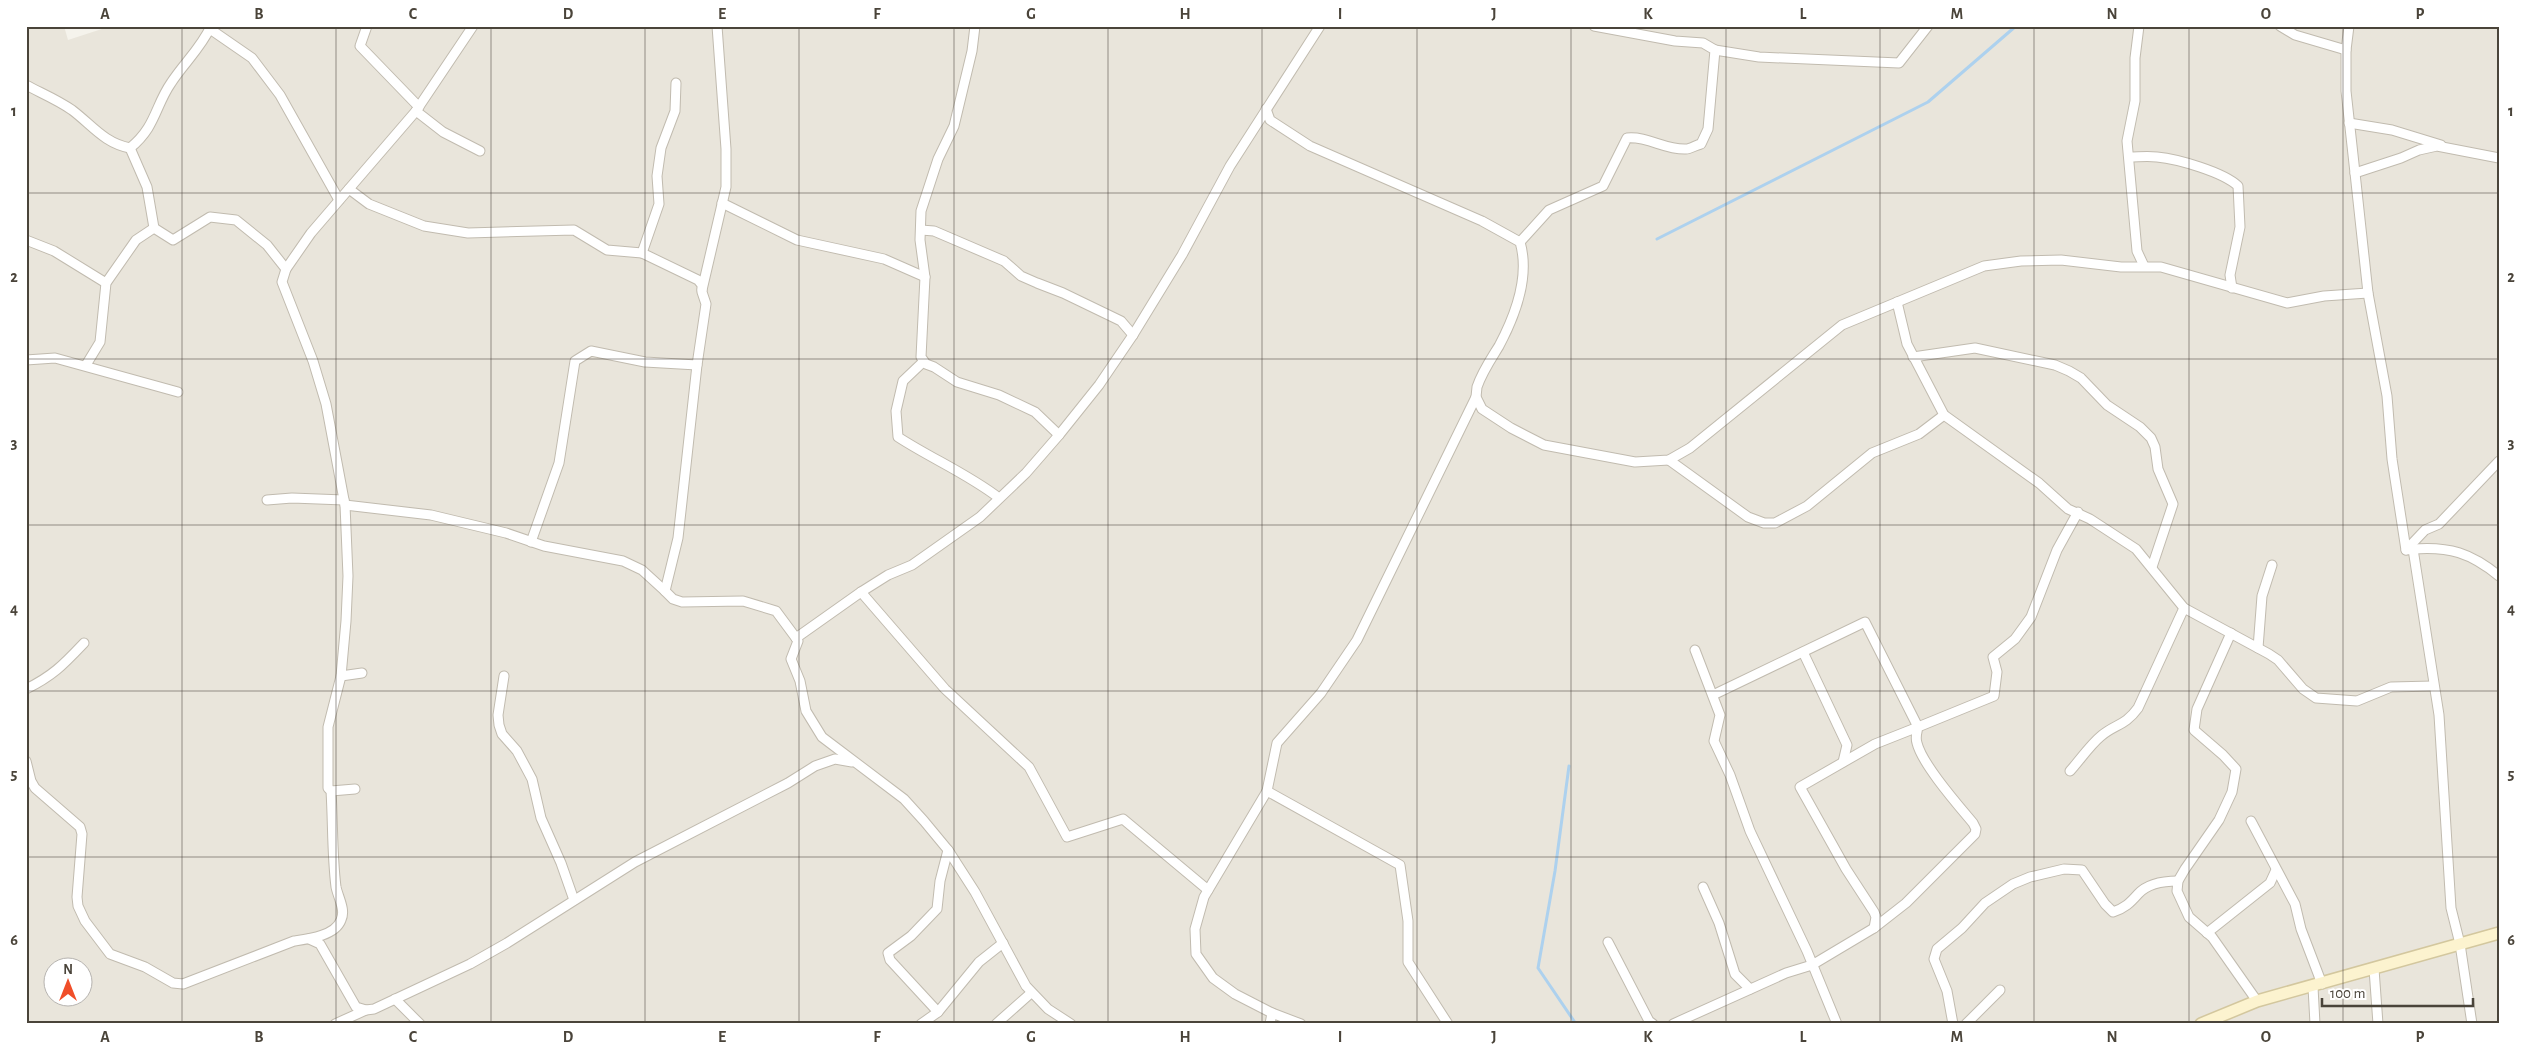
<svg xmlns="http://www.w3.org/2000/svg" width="2525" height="1050" font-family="'Alegreya Sans',sans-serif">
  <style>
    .residential { fill: #e9e5db; fill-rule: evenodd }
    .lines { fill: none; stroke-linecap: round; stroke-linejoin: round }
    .stream { stroke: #add1ee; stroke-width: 3 }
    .street-casing { stroke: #c1bbaf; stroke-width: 11 }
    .secondary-casing { stroke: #d3c79e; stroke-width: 14 }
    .street { stroke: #fff; stroke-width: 9 }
    .secondary { stroke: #fcf3cf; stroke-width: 11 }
    .grid { fill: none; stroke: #4a443a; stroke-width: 1; stroke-opacity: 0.55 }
    .neatline { fill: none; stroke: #4a443a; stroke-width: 2 }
    .grid-label { font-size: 16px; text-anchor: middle; font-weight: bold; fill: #4a443a }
  </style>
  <rect width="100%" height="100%" fill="#f5f3ec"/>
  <!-- residential -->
  <path class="residential" d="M26 26H64L68 40 111 26H2499V1024H26ZM52 968H82V998H52Z"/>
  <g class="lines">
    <!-- stream -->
    <g class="stream">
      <path d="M1657 239 1928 102 2016 26"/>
      <path d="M1569 766 1555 871 1538 968 1576 1024"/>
    </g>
    <defs>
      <g id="street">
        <path d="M367 26 360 46 419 107"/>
        <path d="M975 26 972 51 954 126 938 159 921 211 920 240 925 277 921 357 926 364 934 367 957 382 999 395 1035 412 1059 435"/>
        <path d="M2139 26 2135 58V101L2127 141 2137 251 2144 266"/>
        <path d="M2280 26 2295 35 2346 50"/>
        <path d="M2349 26 2346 50V91L2355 173 2368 293 2387 396 2392 459 2406 550 2413 549 2439 715 2451 908 2460 944 2472 1024"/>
        <path d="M210 29 252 58 280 95 339 200"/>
        <path d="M1715 50 1759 57 1899 63 1928 26"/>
        <path d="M676 83 675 111 661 148 657 176 659 204 642 253 698 280 702 285V292L706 304 697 365 678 538 665 591 673 599 682 602 743 601 776 611 796 638"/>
        <path d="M26 85C41 93 58 100 72 110 92 125 104 143 130 148 156 127 155 106 171 83 184 63 201 48 211 26"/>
        <path d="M1266 109 1270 120 1310 146 1482 221 1520 242C1530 276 1515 316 1499 346 1491 359 1482 372 1477 387L1476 397 1482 409 1511 428 1544 445 1635 462 1669 460 1690 448 1842 325 1984 266 2021 261 2061 260 2121 267H2161L2287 303 2324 296 2368 293"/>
        <path d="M416 111 443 132 480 151"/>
        <path d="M2349 123 2392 130 2441 145"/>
        <path d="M130 148 147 187 154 228"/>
        <path d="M2129 157C2138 157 2148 156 2157 157 2178 159 2223 172 2238 186L2240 227 2230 275 2232 288"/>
        <path d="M2355 173 2401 158 2419 150 2437 146 2499 158"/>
        <path d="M349 189 369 204 424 226 468 233 574 230 607 250 642 253"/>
        <path d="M722 203 797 240 884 259 925 277"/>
        <path d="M921 230 934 231 1004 261 1021 276 1037 283 1063 293 1121 321 1133 335"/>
        <path d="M26 240 54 251 106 283"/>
        <path d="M1520 242 1549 210 1603 186 1627 138C1648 136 1665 150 1686 149 1690 149 1696 145 1701 144L1708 129 1715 50 1703 43 1675 41 1594 26"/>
        <path d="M702 290 726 187V149L717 26"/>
        <path d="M1897 302 1907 344 1944 415 2039 483 2068 509 2090 519 2136 549 2184 608 2269 654 2278 660 2303 689 2316 698 2357 701 2391 687 2433 686"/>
        <path d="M1913 357 1975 348 2055 365 2069 371 2081 378 2107 405 2140 427 2151 438 2155 447 2158 469 2173 504 2152 567"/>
        <path d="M26 360 55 358 178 392"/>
        <path d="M923 362 903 381 896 411 898 437C932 459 968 474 999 498"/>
        <path d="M86 365 100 342 106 283 136 240 154 228 173 240 210 217 236 220 267 245 286 269"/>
        <path d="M1669 460 1748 517 1764 523H1775L1807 506 1872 453 1919 434 1944 415"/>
        <path d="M267 500 292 498 344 500"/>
        <path d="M345 505 431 515 506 533 544 546 623 561 642 570 665 591"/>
        <path d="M531 542 559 463 575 361 591 351 645 362 697 365"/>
        <path d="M2413 549C2449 546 2471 553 2499 576"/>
        <path d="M2406 550 2425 530 2439 524 2499 461"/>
        <path d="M861 592 945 689 1029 767 1067 837 1123 819 1208 890"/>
        <path d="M2231 633 2197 709 2194 730 2223 755 2236 769 2232 792 2219 820 2185 869 2178 881 2177 891 2189 917 2212 937 2257 1001"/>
        <path d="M2258 648 2262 596 2272 565"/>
        <path d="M1695 650 1720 715 1714 741 1730 775 1750 831 1807 951 1837 1024"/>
        <path d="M1803 652 1847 745 1843 762"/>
        <path d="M341 676 362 673"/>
        <path d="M504 676 498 715 499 725 502 734 517 751 532 779 541 818 561 863 574 900"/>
        <path d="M26 689C53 676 64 664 84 643"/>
        <path d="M1713 695 1865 622 1918 727 1875 744 1800 787 1846 869 1874 912 1876 917 1874 928"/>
        <path d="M26 761 31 781 35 788 80 827 82 834 77 897 78 906 85 921 110 954 145 967 173 983 183 984 294 941C308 939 335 936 341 920 346 910 338 897 336 887 332 855 333 823 331 791L328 788V727L341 676 346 621 348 576 345 505 326 404 313 361 282 282 286 269 311 233 416 111 473 26"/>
        <path d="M2070 771C2080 760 2090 745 2101 736 2115 724 2125 726 2138 708L2184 608"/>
        <path d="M331 791 355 789"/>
        <path d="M1267 791 1400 865 1408 921V962L1448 1024"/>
        <path d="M2251 821 2295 904 2301 929 2322 984"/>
        <path d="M1703 887 1719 923 1735 974 1750 989"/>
        <path d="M2207 933 2270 883 2276 870"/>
        <path d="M309 939 320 944 356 1007 366 1010 374 1009 470 964 507 943 635 862 788 783 815 766 835 759 852 762"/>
        <path d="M1608 942 1649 1021 1653 1024"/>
        <path d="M2374 969 2378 1024"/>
        <path d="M2313 987 2315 1024"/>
        <path d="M395 999 420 1024"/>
        <path d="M938 1012 890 960 888 953 911 936 937 909 940 881 948 850"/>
        <path d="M1272 1013 1301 1024"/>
        <path d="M335 1024 366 1010"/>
        <path d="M921 1024 938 1012 979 962 1003 943"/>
        <path d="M996 1024 1031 993"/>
        <path d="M1071 1024 1048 1009 1026 986 975 892 948 850 924 821 904 799 822 737 806 711 800 681 791 659 798 641 796 638 861 592 888 575 912 565 980 517 1026 473 1059 435 1099 385 1133 335 1182 255 1230 166 1320 26"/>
        <path d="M1270 1024 1272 1013 1235 994 1213 978 1196 954 1195 929 1204 897 1267 791 1277 743 1321 693 1357 640 1476 397"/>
        <path d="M1673 1024 1786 973 1812 965 1874 928 1906 903 1975 834 1976 829 1973 823C1958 805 1922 764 1917 743 1915 737 1917 732 1918 727L1994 696 1997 672 1993 657 2015 639 2031 617 2057 550 2078 512"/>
        <path d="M1953 1024 1947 991 1934 959 1937 949 1962 928 1985 903 2013 884 2030 877 2064 869 2082 870 2105 904 2113 912C2125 908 2130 903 2138 894 2148 883 2165 881 2178 881"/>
        <path d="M1966 1024 2000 990"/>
      </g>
      <path id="secondary" d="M2201 1024 2257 1001 2499 933"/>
    </defs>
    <!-- street casing -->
    <use href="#street" class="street-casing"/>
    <!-- secondary casing -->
    <use href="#secondary" class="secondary-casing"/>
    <!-- street -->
    <use href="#street" class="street"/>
    <!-- secondary -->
    <use href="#secondary" class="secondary"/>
  </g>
  <!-- grid -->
  <path class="grid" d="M182 26V1024M336 26V1024M491 26V1024M645 26V1024M799 26V1024M954 26V1024M1108 26V1024M1262 26V1024M1417 26V1024M1571 26V1024M1726 26V1024M1880 26V1024M2034 26V1024M2189 26V1024M2343 26V1024M26 193H2499M26 359H2499M26 525H2499M26 691H2499M26 857H2499"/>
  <!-- border -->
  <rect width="2525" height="1050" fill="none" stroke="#ffffff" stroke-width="55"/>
  <!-- north arrow -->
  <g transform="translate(68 982)"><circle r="24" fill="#ffffff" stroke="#b7b4b0"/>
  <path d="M0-4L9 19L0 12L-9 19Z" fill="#f04e29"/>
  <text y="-8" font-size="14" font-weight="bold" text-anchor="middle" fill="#4a443a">N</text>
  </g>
  <!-- scale -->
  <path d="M2322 998v8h151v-8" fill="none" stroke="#4a443a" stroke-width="2.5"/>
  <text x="2330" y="998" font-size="15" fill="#4a443a" stroke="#ffffff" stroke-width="4" paint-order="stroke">100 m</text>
  <rect x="28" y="28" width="2470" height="994" class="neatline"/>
  <g class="grid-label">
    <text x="105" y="19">A</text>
    <text x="259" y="19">B</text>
    <text x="413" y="19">C</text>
    <text x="568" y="19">D</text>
    <text x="722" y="19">E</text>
    <text x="877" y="19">F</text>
    <text x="1031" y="19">G</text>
    <text x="1185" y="19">H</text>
    <text x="1340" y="19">I</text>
    <text x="1494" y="19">J</text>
    <text x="1648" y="19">K</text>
    <text x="1803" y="19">L</text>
    <text x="1957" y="19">M</text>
    <text x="2112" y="19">N</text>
    <text x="2266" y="19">O</text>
    <text x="2420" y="19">P</text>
    <text x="14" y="116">1</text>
    <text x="2511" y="116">1</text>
    <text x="14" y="282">2</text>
    <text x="2511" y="282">2</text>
    <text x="14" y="448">3</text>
    <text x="2511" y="448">3</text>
    <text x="14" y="614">4</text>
    <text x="2511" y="614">4</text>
    <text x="14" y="779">5</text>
    <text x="2511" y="779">5</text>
    <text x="14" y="945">6</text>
    <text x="2511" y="945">6</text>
    <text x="105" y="1042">A</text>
    <text x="259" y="1042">B</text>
    <text x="413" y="1042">C</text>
    <text x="568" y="1042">D</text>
    <text x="722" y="1042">E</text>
    <text x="877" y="1042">F</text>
    <text x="1031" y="1042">G</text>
    <text x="1185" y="1042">H</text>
    <text x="1340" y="1042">I</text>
    <text x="1494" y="1042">J</text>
    <text x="1648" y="1042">K</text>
    <text x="1803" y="1042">L</text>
    <text x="1957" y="1042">M</text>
    <text x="2112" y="1042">N</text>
    <text x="2266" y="1042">O</text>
    <text x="2420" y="1042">P</text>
  </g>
</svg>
